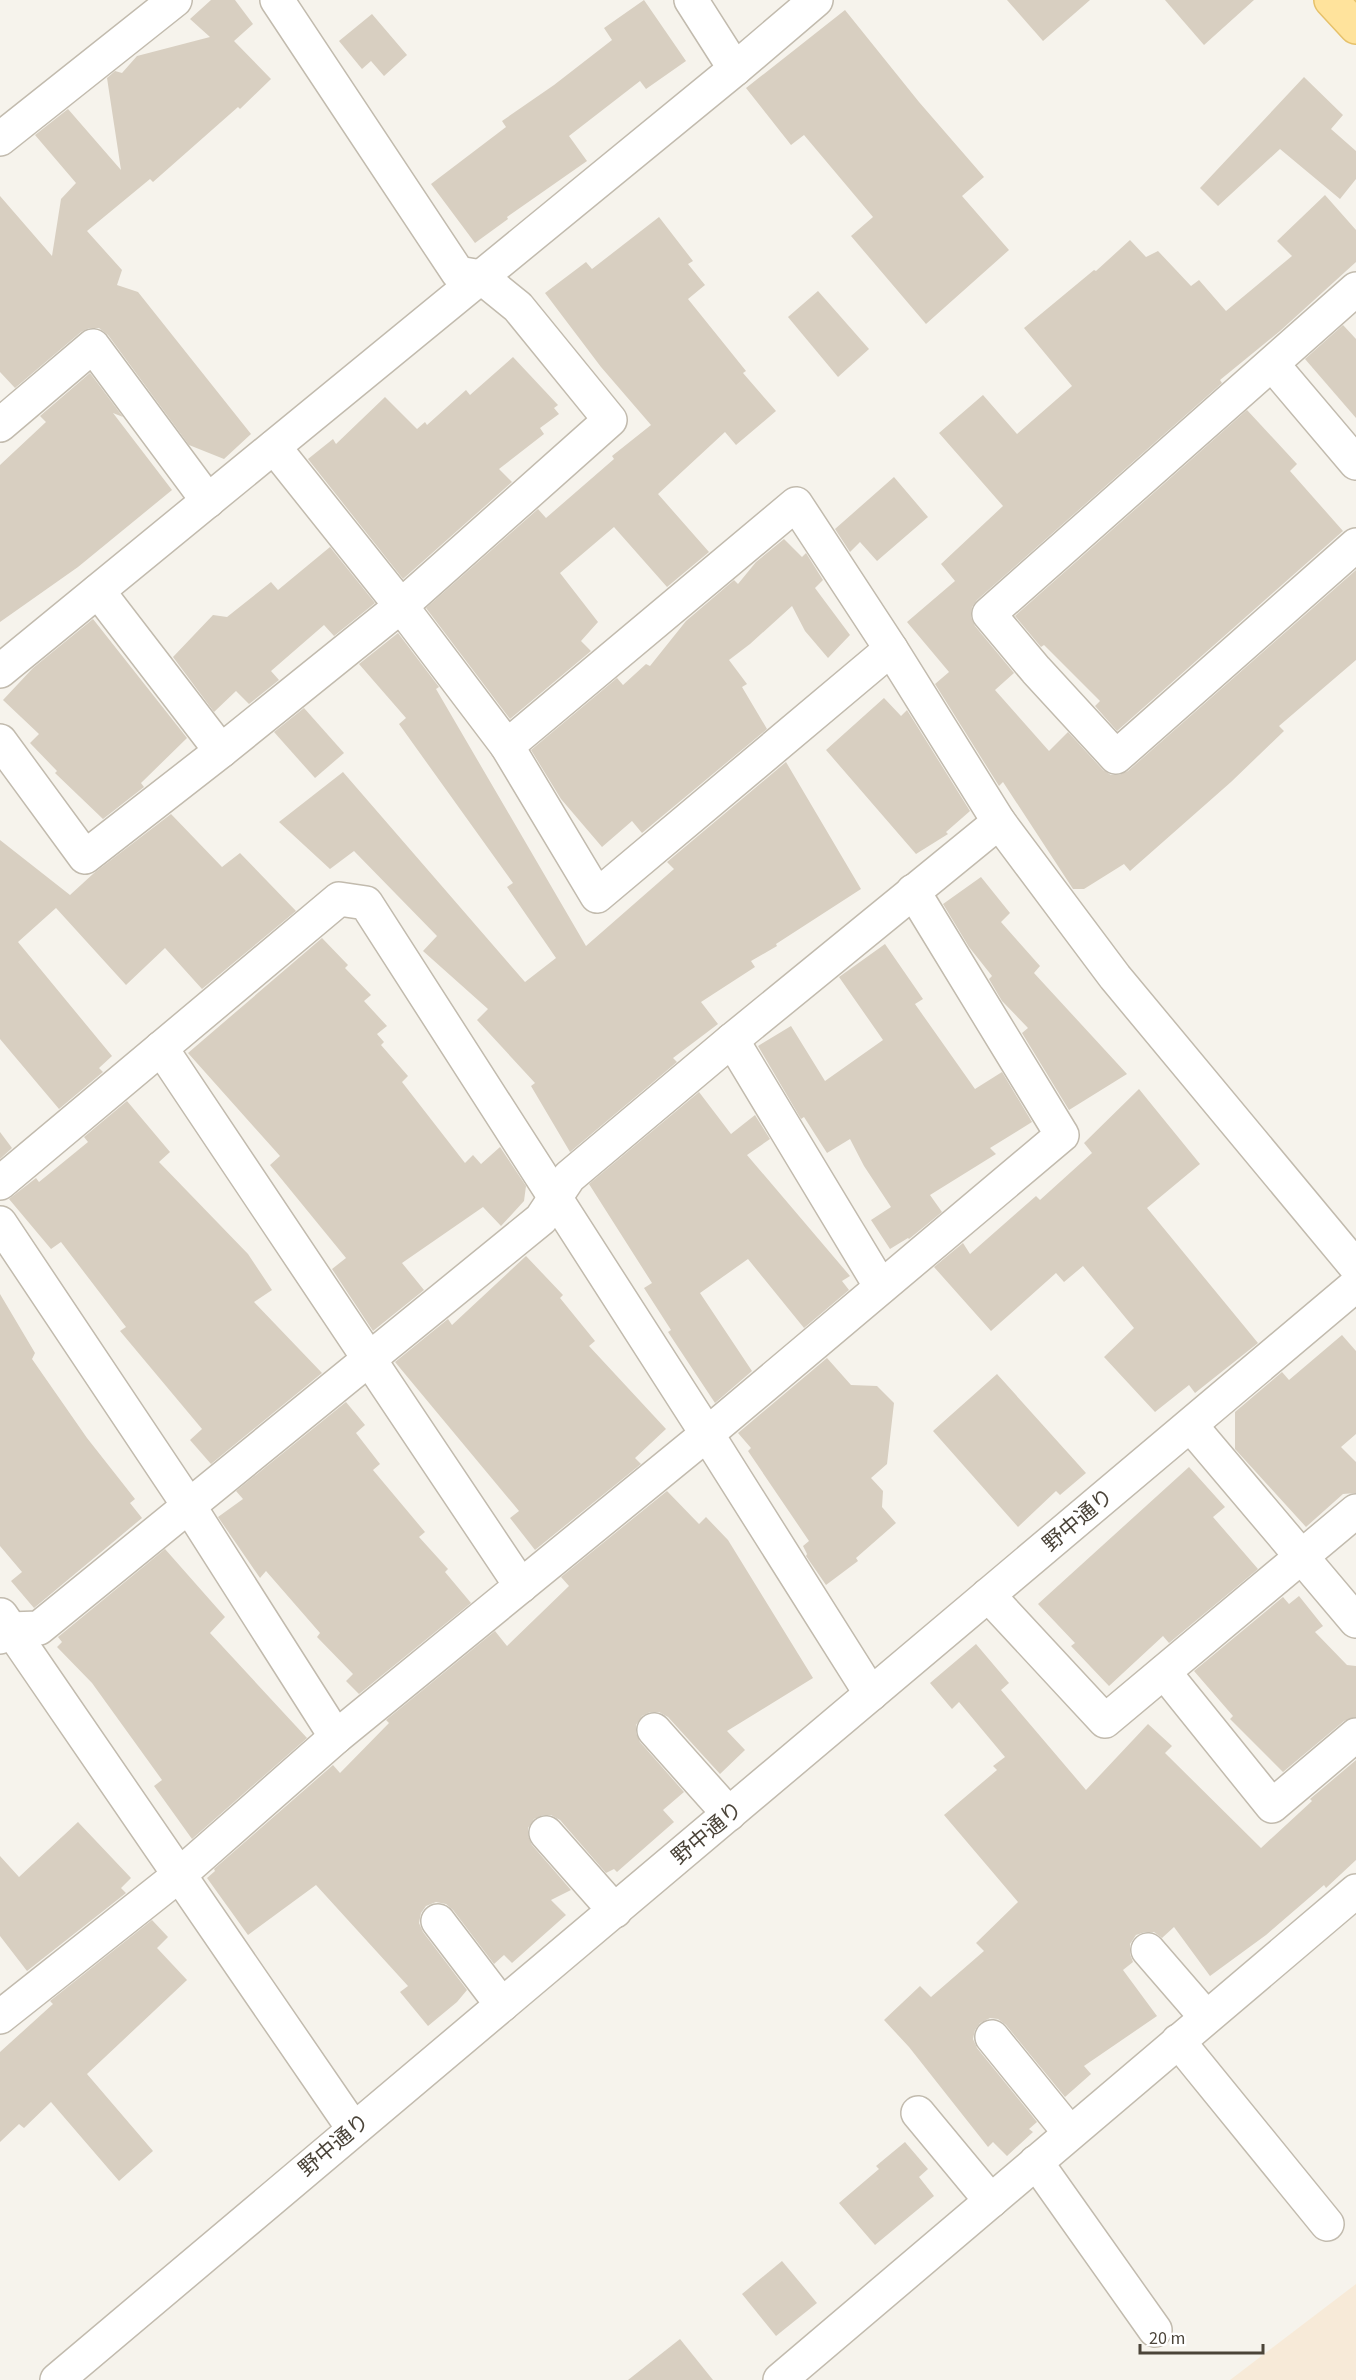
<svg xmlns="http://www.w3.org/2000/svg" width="1356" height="2380" font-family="'Source Sans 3','Noto Sans JP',sans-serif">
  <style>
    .commercial { fill: #f7ead8 }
    .building { fill: #d8cfc1 }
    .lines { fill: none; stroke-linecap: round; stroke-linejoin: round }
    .minor-casing { stroke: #c2bbae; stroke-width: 36 }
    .major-casing { stroke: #e6c16a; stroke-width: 36 }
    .minor { stroke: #fff; stroke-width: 33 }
    .major { stroke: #ffe39c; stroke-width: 33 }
    .labels { text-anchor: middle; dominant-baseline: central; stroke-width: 4.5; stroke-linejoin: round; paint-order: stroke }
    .street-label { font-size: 21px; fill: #4b4439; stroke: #fff }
  </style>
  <rect width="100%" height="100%" fill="#f6f3ec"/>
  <!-- commercial -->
  <path class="commercial" d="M1356 2284V2380H1230Z"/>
  <!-- building -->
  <g class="building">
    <path d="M211 0H235L253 24 234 41 271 79 240 109 238 107 153 182 150 179 87 231 122 270 117 285 138 292 251 434 224 459 189 445 108 335 99 328H89L81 332 15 388 0 372V196L52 256 61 199 76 183 35 135 68 109 121 170 107 78 115 71 122 73 137 56 210 37 190 19Z"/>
    <path d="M644 0 686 61 646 89 640 81 569 136 587 161 507 217 508 219 475 243 431 184 506 127 502 121 554 85 612 40 604 28Z"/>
    <path d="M1007 0H1090L1043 41Z"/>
    <path d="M1165 0H1254L1204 45Z"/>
    <path d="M845 10 919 102 984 177 962 196 1009 250 926 324 851 236 873 217 804 135 791 145 746 88Z"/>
    <path d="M372 14 407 55 384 76 371 61 362 69 339 41Z"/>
    <path d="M1304 77 1343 115 1331 129 1356 151V179L1340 199 1280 149 1218 206 1200 188Z"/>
    <path d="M1325 195 1356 230V262L1280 331 1220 380 1222 383 977 600 972 607 971 617 975 626 1014 673 995 690 1049 751 1068 732 1103 770 1111 775H1119L1128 771 1356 570V660L1279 726 1284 731 1231 782 1130 871 1124 864 1084 889H1073L1003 782 999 786 935 684 949 672 907 622 955 581 941 564 1003 506 939 433 983 395 1017 434 1072 386 1024 328 1094 270 1096 271 1130 240 1146 257 1158 251 1191 286 1199 280 1226 311 1292 256 1277 241Z"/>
    <path d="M659 217 693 261 688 264 705 285 688 299 746 371 743 373 776 411 736 445 725 432 658 494 709 552 667 587 614 527 560 573 598 622 581 641 591 651 510 719 426 608 538 509 546 518 614 459 612 456 651 425 601 367 545 293 586 262 592 269Z"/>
    <path d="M818 291 869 349 838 377 788 317Z"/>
    <path d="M1343 325 1356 339V418L1305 359Z"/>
    <path d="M513 357 558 405 554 408 559 414 540 428 544 434 499 469 512 482 403 579 308 459 333 439 336 444 385 397 417 429 425 422 427 425 466 390 470 395Z"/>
    <path d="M90 373 123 417 113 413 172 490 78 567 0 622V465L46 422 40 416Z"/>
    <path d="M1247 410 1297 464 1290 471 1343 531 1117 731 1095 706 1100 701 1044 645 1041 647 1015 616Z"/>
    <path d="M894 477 928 517 877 561 860 542 850 552 835 529Z"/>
    <path d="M784 539 802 557 806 553 823 580 815 588 850 635 828 658 805 631 792 606 750 644 729 660 747 684 742 687 767 729 642 833 632 821 602 847 561 799 531 750 617 678 623 685 646 664 650 666 686 621 734 580 738 584 756 562Z"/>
    <path d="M330 547 375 603 334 636 324 625 271 671 279 680 249 704 236 691 214 712 173 657 213 615 227 617 271 582 278 590Z"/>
    <path d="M93 619 187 738 141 783 144 787 103 819 55 773 57 771 30 743 39 734 3 700 33 668Z"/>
    <path d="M398 633 439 687 436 689 586 946 674 869 667 862 786 762 861 889 776 944 777 946 751 961 755 967 701 1002 718 1024 673 1058 677 1062 570 1152 531 1086 535 1083 477 1020 488 1009 423 951 437 936 354 851 330 869 279 822 343 772 525 982 556 958 507 887 513 883 399 724 406 718 359 664Z"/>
    <path d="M884 698 901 716 907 710 970 811 946 832 948 834 916 854 826 750Z"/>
    <path d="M304 708 344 753 315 778 274 732Z"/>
    <path d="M171 814 222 867 240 853 296 911 202 989 165 948 126 985 56 908 18 942 112 1056 99 1068 103 1072 59 1109 0 1039V840L70 895 94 873Z"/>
    <path d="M981 877 1010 913 1001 922 1040 966 1034 973 1127 1074 1069 1110 1022 1033 1028 1028 1002 1001 989 979 992 976 969 947 943 904Z"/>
    <path d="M322 938 348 965 345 968 371 995 364 1001 387 1026 377 1034 384 1042 381 1045 408 1076 402 1082 465 1163 473 1155 481 1164 500 1147 526 1186 524 1201 501 1226 483 1207 402 1263 424 1290 373 1331 332 1269 346 1258 270 1165 280 1156 188 1053Z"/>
    <path d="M885 944 923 999 915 1004 975 1089 1002 1072 1032 1122 990 1148 996 1154 930 1195 942 1212 909 1239 908 1238 890 1249 871 1220 891 1207 864 1166 850 1139 827 1153 804 1117 801 1119 758 1046 791 1026 825 1081 883 1040 839 977Z"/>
    <path d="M1139 1089 1200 1164 1147 1208 1258 1343 1195 1393 1189 1385 1155 1412 1104 1357 1134 1328 1083 1266 1064 1282 1056 1273 991 1331 934 1267 963 1243 970 1254 1036 1196 1040 1200 1092 1153 1084 1143Z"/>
    <path d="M699 1092 731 1134 755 1115 770 1139 747 1155 850 1276 842 1281 849 1290 804 1328 748 1259 700 1293 752 1371 715 1403 668 1332 671 1330 644 1288 652 1283 589 1184Z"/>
    <path d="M127 1101 170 1152 159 1162 248 1254 272 1290 254 1302 322 1373 211 1464 190 1440 202 1429 120 1331 126 1327 61 1242 51 1249 9 1199 36 1178 39 1182 88 1142 84 1137Z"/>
    <path d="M0 1132 12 1148 0 1159Z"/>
    <path d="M526 1256 563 1295 560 1298 595 1341 589 1346 666 1429 635 1458 641 1464 535 1550 510 1518 519 1511 395 1362 448 1319 452 1325Z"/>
    <path d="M0 1294 35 1353 32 1359 87 1438 135 1499 130 1503 142 1518 34 1608 11 1581 22 1572 0 1546Z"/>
    <path d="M1342 1335 1356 1351V1434L1341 1447 1356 1462V1493L1343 1494 1306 1527 1235 1449V1412L1282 1372 1289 1380Z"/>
    <path d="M827 1358 851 1385 877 1386 894 1403 887 1464 871 1478 883 1491 882 1507 896 1523 856 1558 858 1561 826 1585 806 1556 807 1554 803 1546 809 1541 748 1451 751 1448 738 1433Z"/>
    <path d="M997 1374 1086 1473 1060 1495 1056 1491 1018 1527 933 1431Z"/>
    <path d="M346 1402 365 1425 356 1433 380 1464 373 1470 425 1532 419 1537 448 1569 445 1572 471 1603 359 1694 346 1681 353 1674 317 1637 320 1633 266 1571 260 1578 218 1517 243 1499 236 1491Z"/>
    <path d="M1189 1467 1225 1507 1213 1517 1258 1569 1169 1643 1163 1636 1109 1686 1071 1646 1075 1643 1038 1604Z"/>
    <path d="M667 1491 699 1524 706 1517 728 1540 813 1678 727 1731 745 1750 720 1774 668 1717 659 1712H650L642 1716 636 1725V1733L640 1742 684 1792 663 1810 674 1822 617 1872 614 1869 606 1873 560 1820 551 1815H543L534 1819 528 1828V1836L532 1845 571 1890 551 1900 566 1915 512 1963 504 1955 494 1964 453 1910 446 1904 436 1902 426 1906 421 1913 419 1923 423 1932 467 1990 457 2002 428 2026 400 1992 408 1986 316 1885 248 1935 207 1878 215 1871 214 1869 333 1765 340 1773 389 1723 386 1720 495 1631 507 1646 569 1586 561 1577Z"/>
    <path d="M165 1549 225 1617 210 1633 307 1738 192 1839 154 1786 162 1780 92 1683 57 1647 62 1642 58 1637Z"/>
    <path d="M1299 1596 1323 1626 1315 1632 1347 1665 1356 1666V1717L1344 1721 1283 1772 1230 1719 1233 1716 1194 1671 1283 1597 1289 1604Z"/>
    <path d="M976 1644 1009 1683 1001 1690 1086 1790 1148 1724 1172 1746 1165 1753 1261 1848 1312 1801 1310 1799 1356 1760V1860L1326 1888 1324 1885 1266 1935 1210 1976 1174 1927 1162 1938 1154 1932H1145L1136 1935 1130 1944V1954L1133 1962 1123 1970 1157 2016 1084 2066 1091 2074 1065 2097 1006 2025 998 2019 990 2018 980 2023 975 2030 973 2039 977 2048 1037 2122 1029 2129 1033 2132 1007 2156 993 2142 988 2147 909 2047 884 2020 920 1986 931 1997 984 1951 976 1943 1018 1902 944 1815 997 1770 993 1766 1005 1757 959 1702 952 1709 930 1683Z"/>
    <path d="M78 1822 131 1878 121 1888 126 1893 27 1971 0 1936V1856L19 1877Z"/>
    <path d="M152 1920 168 1937 157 1948 187 1980 87 2074 153 2151 119 2181 51 2102 24 2128 19 2124 0 2142V2052L53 2004 50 2001Z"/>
    <path d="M905 2142 928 2169 919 2177 934 2196 875 2245 839 2203 879 2169 876 2166Z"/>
    <path d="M782 2261 817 2303 776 2336 742 2294Z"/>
    <path d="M680 2339 713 2380H628Z"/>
  </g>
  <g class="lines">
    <defs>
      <g id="minor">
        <path d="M691 0 735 69"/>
        <path d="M0 139 175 0"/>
        <path d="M1356 289 989 614 1036 670 1116 757 1356 545"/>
        <path d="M1272 364 1356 463"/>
        <path d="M0 425 93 346 208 501"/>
        <path d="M274 447 401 606 507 746 597 896 891 649"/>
        <path d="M98 591 221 751"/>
        <path d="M0 671 735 69 816 0"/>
        <path d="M0 741 85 857 221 751 401 606 610 420 518 307 481 277 458 273 277 0"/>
        <path d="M507 746 796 504 891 649 999 822 1115 977 1356 1267"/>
        <path d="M732 1040 881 1287"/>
        <path d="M161 1048 521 1586"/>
        <path d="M0 1183 339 899 366 903 707 1434 871 1694"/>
        <path d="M0 1223 189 1506 336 1737"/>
        <path d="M1191 1426 1356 1621"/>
        <path d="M988 1595 1105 1721 1356 1511"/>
        <path d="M1 1615 353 2128"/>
        <path d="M0 1637 10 1629 39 1628 541 1219 569 1177 732 1040 999 822"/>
        <path d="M1164 1672 1272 1806 1356 1735"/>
        <path d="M654 1730 729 1814"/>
        <path d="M546 1833 615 1911"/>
        <path d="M438 1921 502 2005"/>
        <path d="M1148 1950 1206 2017"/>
        <path d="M0 2017 178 1876 336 1737 707 1434 1062 1135 913 891"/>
        <path d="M992 2037 1070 2133"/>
        <path d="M1178 2041 1327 2224"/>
        <path d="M918 2113 991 2201"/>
        <path d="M1036 2162 1155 2330"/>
        <path d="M57 2380 1356 1285"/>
        <path d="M780 2380 1356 1891"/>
      </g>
      <path id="major" d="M1331 0 1356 27"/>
    </defs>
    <!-- minor casing -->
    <use href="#minor" class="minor-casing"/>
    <!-- major casing -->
    <use href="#major" class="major-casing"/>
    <!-- minor -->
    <use href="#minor" class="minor"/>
    <!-- major -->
    <use href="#major" class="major"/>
  </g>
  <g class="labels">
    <!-- street labels -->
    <g class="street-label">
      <text transform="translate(1078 1520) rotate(-40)">野中通り</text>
      <text transform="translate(707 1833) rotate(-40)">野中通り</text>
      <text transform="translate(334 2145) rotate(-40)">野中通り</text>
    </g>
  </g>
  <!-- scale -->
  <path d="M1140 2344v9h123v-9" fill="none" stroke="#4b4439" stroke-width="3"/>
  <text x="1149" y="2344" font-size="18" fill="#4b4439" stroke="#ffffff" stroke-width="4.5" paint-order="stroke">20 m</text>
</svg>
